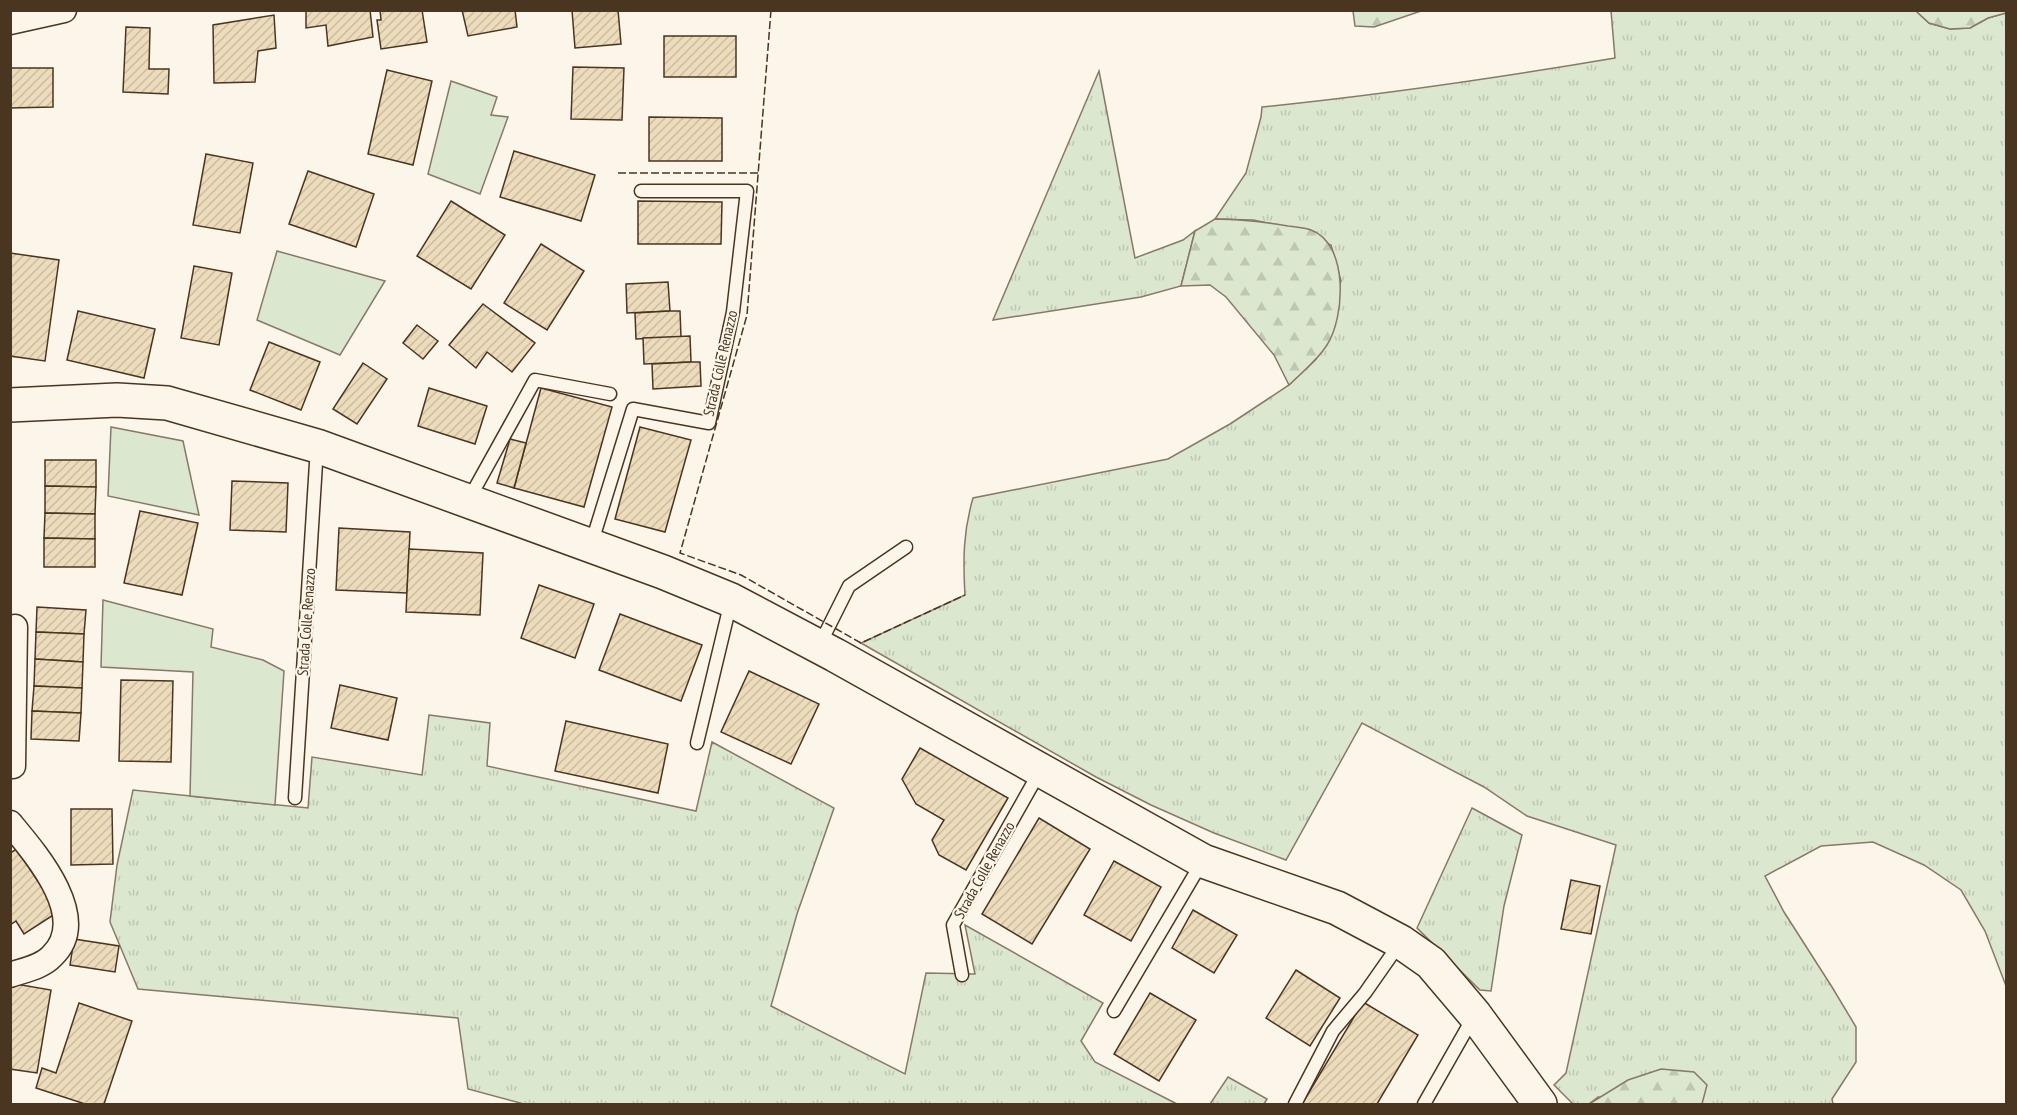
<svg xmlns="http://www.w3.org/2000/svg" width="2017" height="1115" font-family="'PT Sans Narrow',sans-serif">
  <style>
    .grass { fill: url(#grass-tufts); stroke: #887966; stroke-width: 1.5 }
    .forest { fill: url(#forest-firs); stroke: #887966; stroke-width: 1.5 }
    .garden { fill: #dce7d0; stroke: #887966; stroke-width: 1.5 }
    .building { fill: url(#building-hatch); stroke: #4a3520; stroke-width: 1.5 }
    .lines { fill: none; stroke-linecap: round; stroke-linejoin: round }
    .lane-casing { stroke: #4a3520; stroke-width: 15 }
    .street-casing { stroke: #4a3520; stroke-width: 27 }
    .secondary-casing { stroke: #4a3520; stroke-width: 36 }
    .lane { stroke: #fbf6e9; stroke-width: 12 }
    .street { stroke: #fbf6e9; stroke-width: 24 }
    .secondary { stroke: #fbf6e9; stroke-width: 33 }
    .fence { stroke: #4a3520; stroke-width: 1.5; stroke-dasharray: 8 3; stroke-linecap: butt }
    .labels { text-anchor: middle; dominant-baseline: central; stroke-width: 4.5; stroke-linejoin: round; paint-order: stroke }
    .street-label { font-size: 15px; fill: #4a3520; stroke: #fbf6e9 }
  </style>
  <defs>
    <pattern id="grass-tufts" width="24" height="20" patternUnits="userSpaceOnUse" patternTransform="scale(1.5)"><rect width="24" height="20" fill="#dce7d0"/><path d="M3 7l-1-3M5 7V3M7 7l1-3M15 17l-1-3M17 17v-4M19 17l1-3" fill="none" stroke="#bec7b2"/></pattern>
    <pattern id="forest-firs" width="22" height="20" patternUnits="userSpaceOnUse" patternTransform="scale(1.5)"><rect width="22" height="20" fill="#dce7d0"/><path d="M5 1l3.5 6h-7zM16 11l3.5 6h-7z" fill="#bec7b2"/></pattern>
    <pattern id="building-hatch" width="6" height="6" patternUnits="userSpaceOnUse" patternTransform="scale(1.5)"><rect width="6" height="6" fill="#ecdcbc"/><path d="M-1 1l2-2M0 6l6-6M5 7l2-2" fill="none" stroke="#ccbda1"/></pattern>
  </defs>
  <rect width="100%" height="100%" fill="#fbf6e9"/>
  <!-- grass -->
  <g class="grass">
    <path d="M1611 11H1916L1929 23 1950 29 1970 28 1988 18 2006 13V986L1985 931 1961 890 1924 865 1873 842 1821 846 1765 876 1784 912 1832 987 1856 1027V1062L1832 1099 1833 1104H1702L1598 1097 1589 1104H1573L1554 1085 1566 1073 1616 845 1527 816 1484 787 1362 723 1286 860 1214 833 1151 805 1096 777 861 643 965 595C963 560 963 532 973 498L1168 459 1230 424 1289 385 1316 359 1341 281 1331 245 1279 225 1253 220 1215 219 1246 173 1261 117 1262 107C1380 95 1497 78 1615 58Z"/>
    <path d="M1099 71 1135 258 1183 240 1195 231 1181 286 1141 297 993 320Z"/>
    <path d="M429 715 490 723 487 766 696 811 712 742 834 808 797 914 771 1006 905 1074 926 973 975 974 965 925 1103 1003 1081 1041 1095 1062 1177 1104H524L468 1089 458 1018 138 989 110 922 117 865 133 790 308 808 312 757 422 775Z"/>
    <path d="M1472 808 1522 835 1504 906 1491 991 1480 990 1417 928Z"/>
    <path d="M1228 1077 1267 1099 1264 1104H1210Z"/>
  </g>
  <!-- forest -->
  <g class="forest">
    <path d="M2006 10V13L1988 18 1970 28 1950 29 1929 23 1916 11Z"/>
    <path d="M1353 11V10L1421 11 1374 27 1355 26Z"/>
    <path d="M1215 219C1240 219 1264 222 1288 226 1295 227 1304 227 1311 230 1349 244 1345 317 1327 345 1317 361 1302 372 1289 385L1274 355 1226 297 1210 285 1181 286 1195 231Z"/>
    <path d="M1661 1069 1694 1072 1707 1085 1702 1104H1589L1628 1080Z"/>
  </g>
  <!-- garden -->
  <g class="garden">
    <path d="M451 81 497 97 491 115 508 117 480 194 428 174Z"/>
    <path d="M277 251 385 281 340 355 257 320Z"/>
    <path d="M111 427 183 441 199 515 108 496Z"/>
    <path d="M103 600 213 629 211 647 263 660 284 671 275 805 190 796 193 672 101 667Z"/>
  </g>
  <!-- building -->
  <g class="building">
    <path d="M306 10H370L373 37 328 46 326 25 306 28Z"/>
    <path d="M380 10H422L427 42 381 49 377 20H381Z"/>
    <path d="M462 10H515L517 27 468 36Z"/>
    <path d="M572 10H618L621 44 575 48Z"/>
    <path d="M274 15 276 48 258 51 255 82 214 83 213 25Z"/>
    <path d="M126 27 150 28 149 69H169L168 94 123 92Z"/>
    <rect x="664" y="36" width="72" height="41"/>
    <path d="M573 67 624 68 622 120 571 119Z"/>
    <path d="M10 68H53V107L10 108Z"/>
    <path d="M387 70 432 81 413 165 368 154Z"/>
    <path d="M649 117 722 118V161H649Z"/>
    <path d="M514 151 595 175 581 221 500 197Z"/>
    <path d="M206 154 253 163 240 233 193 225Z"/>
    <path d="M308 171 374 194 356 247 289 224Z"/>
    <path d="M451 201 505 235 471 289 417 256Z"/>
    <path d="M638 201 722 202 721 244H638Z"/>
    <path d="M541 244 584 271 547 330 504 303Z"/>
    <path d="M10 253 59 260 45 361 10 356Z"/>
    <path d="M194 266 232 273 219 345 181 338Z"/>
    <path d="M668 282 670 311 627 313 626 284Z"/>
    <path d="M483 304 535 343 512 372 487 352 476 368 449 345Z"/>
    <path d="M78 311 155 329 144 378 67 360Z"/>
    <path d="M670 311H680L681 337 636 339 635 313Z"/>
    <path d="M417 325 438 341 423 359 403 343Z"/>
    <path d="M690 336 691 362 644 364 643 338Z"/>
    <path d="M269 342 320 362 301 410 250 390Z"/>
    <path d="M691 362H700L701 386 653 389 652 364Z"/>
    <path d="M363 363 387 379 357 424 333 409Z"/>
    <path d="M429 388 487 406 475 444 418 426Z"/>
    <path d="M541 388 612 407 584 507 514 488Z"/>
    <path d="M640 427 691 440 665 532 615 519Z"/>
    <path d="M510 439 526 443 514 488 497 483Z"/>
    <path d="M45 460H96V487L45 486Z"/>
    <path d="M232 481 288 483 286 532 230 530Z"/>
    <path d="M45 486 96 487 95 514 45 513Z"/>
    <path d="M140 511 198 523 182 595 124 583Z"/>
    <path d="M45 513 95 514V539L44 538Z"/>
    <path d="M339 528 410 532 407 593 336 590Z"/>
    <path d="M44 538 95 539V567H44Z"/>
    <path d="M409 549 483 553 480 615 406 612Z"/>
    <path d="M539 585 594 604 575 658 521 638Z"/>
    <path d="M37 607 86 610 84 634 36 632Z"/>
    <path d="M620 614 702 645 681 701 599 670Z"/>
    <path d="M36 632 84 634 83 662 35 659Z"/>
    <path d="M35 659 83 662 82 688 34 686Z"/>
    <path d="M749 671 819 704 791 764 721 732Z"/>
    <path d="M121 680 173 681 171 762 119 761Z"/>
    <path d="M340 685 397 698 388 740 331 728Z"/>
    <path d="M34 686 82 688 81 713 32 711Z"/>
    <path d="M32 711 81 713 79 741 31 739Z"/>
    <path d="M566 721 668 744 658 793 555 771Z"/>
    <path d="M920 748 1008 798 966 870 939 855 932 840 944 820 916 804 902 779Z"/>
    <path d="M71 809H112L113 864 71 865Z"/>
    <path d="M1039 818 1090 849 1032 944 982 914Z"/>
    <path d="M17 849 58 912 24 934 16 921 10 925V853Z"/>
    <path d="M1114 861 1161 887 1131 941 1084 915Z"/>
    <path d="M1571 880 1600 886 1591 934 1561 929Z"/>
    <path d="M1193 910 1237 935 1214 973 1172 948Z"/>
    <path d="M74 939 119 946 115 972 70 965Z"/>
    <path d="M1296 970 1340 998 1310 1046 1266 1018Z"/>
    <path d="M10 983 51 990 37 1073 10 1069Z"/>
    <path d="M1150 993 1196 1020 1159 1081 1114 1054Z"/>
    <path d="M1363 1002 1418 1035 1377 1104H1302Z"/>
    <path d="M79 1003 132 1021 104 1104H85L36 1088 42 1068 56 1073Z"/>
  </g>
  <g class="lines">
    <defs>
      <g id="lane">
        <path d="M469 499 535 380 610 394"/>
        <path d="M591 545 633 409 709 423 733 312 747 191H641"/>
        <path d="M819 646 849 586 906 547"/>
        <path d="M697 743 731 601"/>
        <path d="M295 798 317 447"/>
        <path d="M962 975 953 925 1040 771"/>
        <path d="M1114 1011 1202 862"/>
        <path d="M1295 1104 1333 1031 1365 993 1400 943"/>
        <path d="M1424 1104 1474 1016"/>
      </g>
      <g id="street">
        <path d="M10 22 64 10"/>
        <path d="M10 766H13L15 627"/>
        <path d="M10 823C35 853 92 918 52 956 42 967 24 970 10 975"/>
      </g>
      <path id="secondary" d="M10 405 117 400 167 403 317 446 663 572 731 600 835 655 1203 861 1337 908 1401 942 1431 963 1475 1015 1540 1104"/>
    </defs>
    <!-- lane casing -->
    <use href="#lane" class="lane-casing"/>
    <!-- street casing -->
    <use href="#street" class="street-casing"/>
    <!-- secondary casing -->
    <use href="#secondary" class="secondary-casing"/>
    <!-- lane -->
    <use href="#lane" class="lane"/>
    <!-- street -->
    <use href="#street" class="street"/>
    <!-- secondary -->
    <use href="#secondary" class="secondary"/>
    <!-- fence -->
    <g class="fence">
      <path d="M771 10 747 315 680 553 741 575 861 643 965 595"/>
      <path d="M618 173H758"/>
    </g>
  </g>
  <g class="labels">
    <!-- street labels -->
    <g class="street-label">
      <text transform="translate(720 363) rotate(-77)">Strada Colle Renazzo</text>
      <text transform="translate(306 622) rotate(-86)">Strada Colle Renazzo</text>
      <text transform="translate(984 870) rotate(-61)">Strada Colle Renazzo</text>
    </g>
  </g>
  <!-- border -->
  <rect width="2017" height="1115" fill="none" stroke="#4a3520" stroke-width="24"/>
</svg>
